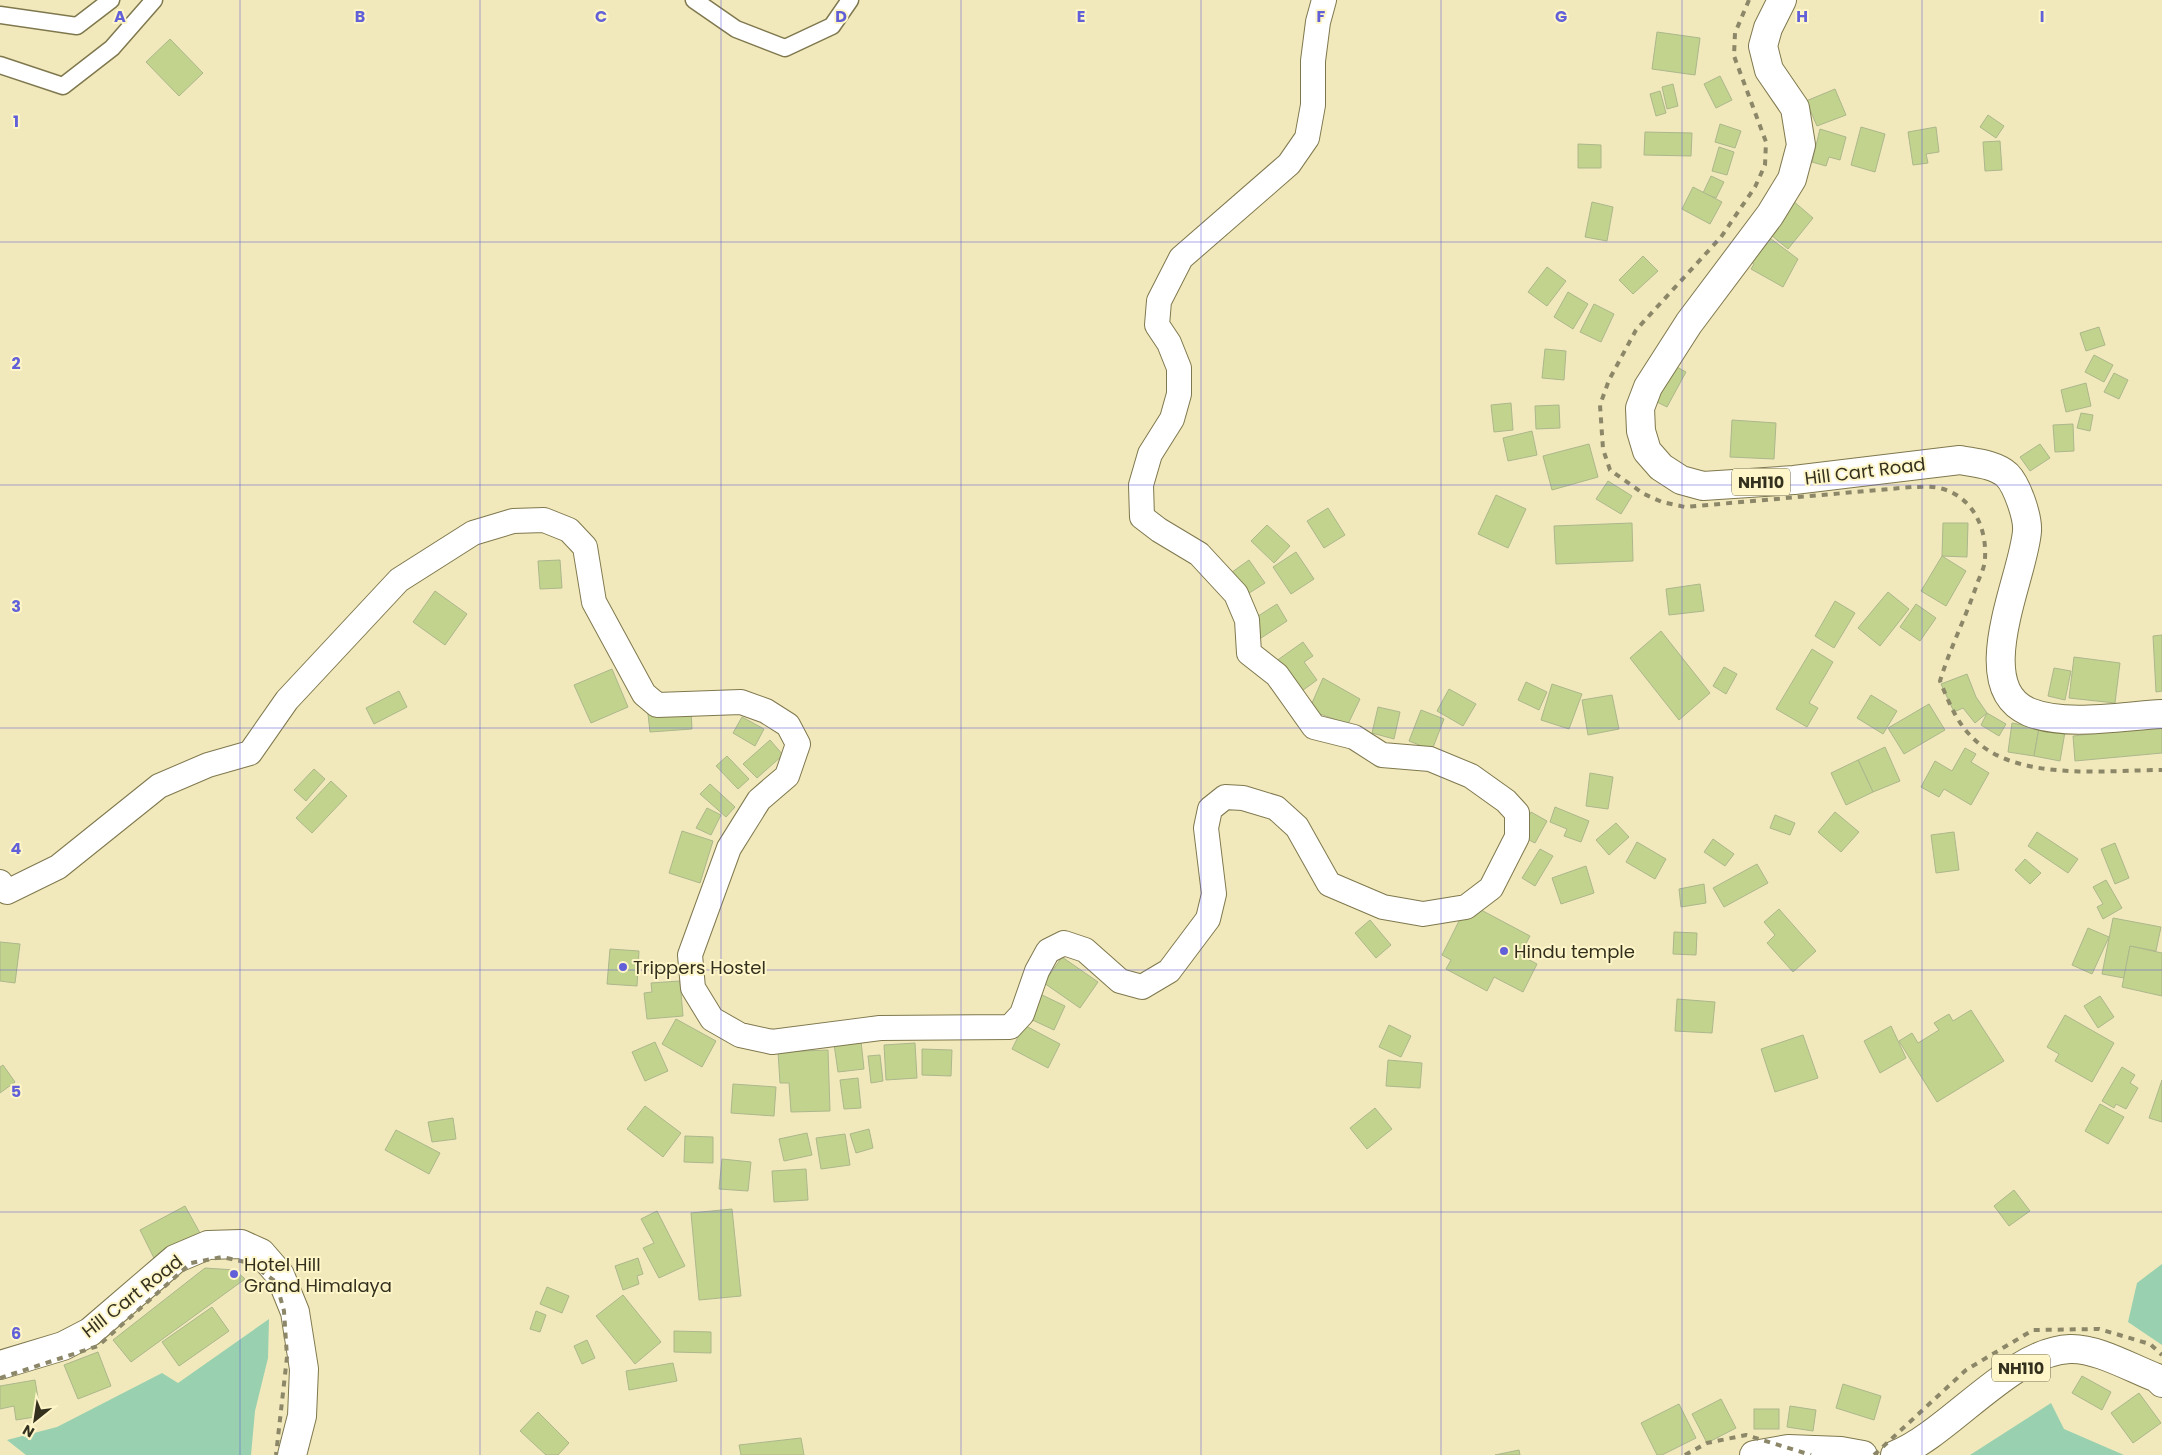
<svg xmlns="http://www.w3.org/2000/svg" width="2162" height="1455" font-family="Poppins,sans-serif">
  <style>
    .green { fill: #98d0b0 }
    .building { fill: #c2d38e; stroke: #acb78c }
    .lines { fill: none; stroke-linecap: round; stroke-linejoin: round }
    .minor-casing { stroke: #7f784e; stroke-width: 19 }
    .secondary-casing { stroke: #7f784e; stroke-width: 26 }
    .trunk-casing { stroke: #7f784e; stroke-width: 30 }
    .minor { stroke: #fff; stroke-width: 16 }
    .secondary { stroke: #fff; stroke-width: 24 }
    .trunk { stroke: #fff; stroke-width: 28 }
    .rail { stroke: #8c8768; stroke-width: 4; stroke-dasharray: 6 6; stroke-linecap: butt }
    .grid { fill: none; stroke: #6260d9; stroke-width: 1; stroke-opacity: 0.55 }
    .poi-dot { fill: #6260d9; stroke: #fef6c8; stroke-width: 2 }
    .labels { text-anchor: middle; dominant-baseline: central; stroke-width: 4; stroke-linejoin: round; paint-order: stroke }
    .shield { fill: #fef6c8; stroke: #706b51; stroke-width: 1 }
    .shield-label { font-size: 16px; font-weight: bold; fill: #33301e }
    .street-label { font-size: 18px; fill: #33301e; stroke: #fef6c8 }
    .poi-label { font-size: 18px; fill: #33301e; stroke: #fef6c8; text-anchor: start }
    .grid-label { font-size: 16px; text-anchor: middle; font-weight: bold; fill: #6260d9; stroke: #fef6c8; stroke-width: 4; stroke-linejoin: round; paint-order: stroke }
  </style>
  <rect width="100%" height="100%" fill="#f1e9bb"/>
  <!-- green -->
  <g class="green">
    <path d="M2162 1264V1345L2128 1322 2137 1283Z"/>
    <path d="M269 1319 268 1358 255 1411 251 1455H26L7 1440 57 1427 162 1373 178 1383Z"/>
    <path d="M2051 1403 2064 1429 2124 1455H1970Z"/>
  </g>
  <!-- building -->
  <g class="building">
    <path d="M1657 32 1700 38 1695 75 1652 69Z"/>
    <path d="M170 39 203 73 179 96 146 62Z"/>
    <path d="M1720 76 1732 100 1716 108 1704 84Z"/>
    <path d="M1673 84 1678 106 1667 109 1662 87Z"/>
    <path d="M1835 89 1846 115 1817 126 1806 101Z"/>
    <path d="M1660 91 1666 113 1656 116 1650 94Z"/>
    <path d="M1988 115 2004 126 1996 138 1980 127Z"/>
    <path d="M1720 124 1741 131 1735 148 1715 142Z"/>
    <path d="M1861 127 1885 134 1875 172 1851 165Z"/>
    <path d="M1936 127 1939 152 1926 154 1928 163 1913 165 1908 132Z"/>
    <path d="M1820 129 1846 137 1840 160 1829 157 1826 166 1812 162Z"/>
    <path d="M1645 132 1692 133 1691 156 1644 155Z"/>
    <path d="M2000 141 2002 170 1985 171 1983 142Z"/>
    <path d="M1578 144 1601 145V168H1578Z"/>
    <path d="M1719 147 1734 152 1727 175 1712 171Z"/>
    <path d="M1711 176 1724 182 1716 198 1703 193Z"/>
    <path d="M1693 187 1722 202 1710 224 1682 209Z"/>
    <path d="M1792 200 1813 218 1788 249 1766 231Z"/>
    <path d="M1592 202 1613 207 1607 241 1585 237Z"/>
    <path d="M1763 233 1798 259 1783 287 1751 269 1754 264 1747 259Z"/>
    <path d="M1643 256 1658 271 1633 294 1619 280Z"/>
    <path d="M1547 267 1566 281 1547 306 1528 292Z"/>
    <path d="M1568 292 1588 304 1573 329 1554 317Z"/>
    <path d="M1594 304 1614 314 1601 342 1580 332Z"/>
    <path d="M2099 327 2105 345 2086 351 2080 333Z"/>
    <path d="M1545 349 1566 351 1564 380 1542 378Z"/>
    <path d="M2094 355 2113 365 2104 382 2085 372Z"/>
    <path d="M1666 361 1686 372 1667 407 1647 397Z"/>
    <path d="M2114 373 2128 380 2119 399 2104 392Z"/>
    <path d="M2086 383 2091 406 2066 412 2061 390Z"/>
    <path d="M1511 403 1513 430 1494 432 1491 405Z"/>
    <path d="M1559 405 1560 428 1536 429 1535 406Z"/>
    <path d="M2081 413 2093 415 2090 431 2077 428Z"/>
    <path d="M1732 420 1776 423 1774 459 1730 457Z"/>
    <path d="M2073 424 2074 451 2055 452 2053 425Z"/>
    <path d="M1532 431 1537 455 1508 461 1503 438Z"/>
    <path d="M1589 444 1598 477 1552 490 1543 456Z"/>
    <path d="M2040 444 2050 458 2030 471 2020 457Z"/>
    <path d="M1608 481 1632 496 1621 514 1596 499Z"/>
    <path d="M1496 495 1526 509 1508 548 1478 534Z"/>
    <path d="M1328 508 1345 535 1324 548 1307 521Z"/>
    <path d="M1632 523 1633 561 1556 564 1554 526Z"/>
    <path d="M1943 523H1968L1967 557 1942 556Z"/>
    <path d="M1267 525 1290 546 1274 563 1251 541Z"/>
    <path d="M1296 552 1314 579 1291 594 1273 567Z"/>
    <path d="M1942 556 1966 571 1946 606 1921 591Z"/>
    <path d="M560 560 562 588 540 589 538 561Z"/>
    <path d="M1249 560 1265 583 1243 597 1228 575Z"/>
    <path d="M1700 584 1704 611 1669 615 1666 589Z"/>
    <path d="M435 591 467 614 445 645 413 622Z"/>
    <path d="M1888 592 1909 609 1880 646 1858 628Z"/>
    <path d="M1835 601 1855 613 1834 648 1815 636Z"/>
    <path d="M1277 604 1287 621 1255 642 1244 625Z"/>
    <path d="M1916 604 1936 618 1920 641 1900 627Z"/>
    <path d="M1661 631 1710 693 1679 720 1630 658Z"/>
    <path d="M2162 635V691L2156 692 2153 636Z"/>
    <path d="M1303 642 1313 656 1304 662 1317 680 1295 696 1272 664Z"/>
    <path d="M1812 649 1833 662 1809 703 1818 708 1807 727 1776 709Z"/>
    <path d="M2074 657 2120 663 2115 703 2069 698Z"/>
    <path d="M1724 667 1737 674 1726 694 1713 686Z"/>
    <path d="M2054 668 2071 671 2065 700 2048 696Z"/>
    <path d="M612 669 628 707 591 723 574 685Z"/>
    <path d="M1967 674 1976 697 1987 713 1975 723 1963 708 1954 712 1941 684Z"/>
    <path d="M1323 678 1360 699 1348 724 1309 710Z"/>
    <path d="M1526 682 1547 692 1539 710 1518 700Z"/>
    <path d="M1552 684 1582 694 1569 729 1541 720Z"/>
    <path d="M1449 689 1476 704 1463 726 1437 711Z"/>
    <path d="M399 691 407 707 374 724 366 708Z"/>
    <path d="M1612 695 1619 729 1588 735 1582 700Z"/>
    <path d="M1871 695 1897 711 1883 734 1857 718Z"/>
    <path d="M1929 704 1945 730 1904 754 1888 728Z"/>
    <path d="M1378 707 1400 712 1394 739 1372 733Z"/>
    <path d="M1421 710 1444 719 1432 750 1409 741Z"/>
    <path d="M691 711 692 729 650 732 648 714Z"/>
    <path d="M1987 713 2006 724 1999 736 1981 725Z"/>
    <path d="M742 717 764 729 755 746 733 733Z"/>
    <path d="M2012 723 2039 728 2034 756 2008 752Z"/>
    <path d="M2162 726V753L2075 761 2073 736Z"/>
    <path d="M2039 728 2065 732 2060 761 2034 756Z"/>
    <path d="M770 740 783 755 757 778 743 764Z"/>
    <path d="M1885 747 1900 781 1873 792 1858 760Z"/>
    <path d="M1965 748 1976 754 1971 762 1989 773 1971 805 1944 789 1939 797 1921 787 1935 761 1952 771Z"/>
    <path d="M727 756 749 779 738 789 716 766Z"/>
    <path d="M1858 760 1873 792 1846 805 1831 773Z"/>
    <path d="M314 769 325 779 306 801 294 790Z"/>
    <path d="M1590 773 1613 777 1608 809 1586 806Z"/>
    <path d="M331 781 347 796 312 833 296 818Z"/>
    <path d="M710 784 735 807 726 817 700 794Z"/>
    <path d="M1555 807 1589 821 1581 842 1564 836 1567 829 1550 822Z"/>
    <path d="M707 808 721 815 711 835 696 828Z"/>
    <path d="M1531 812 1547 821 1535 843 1519 835Z"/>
    <path d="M1835 812 1859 832 1841 852 1818 832Z"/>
    <path d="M1775 815 1795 823 1790 835 1770 828Z"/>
    <path d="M1616 823 1629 837 1609 855 1596 840Z"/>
    <path d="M682 831 713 841 700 883 669 873Z"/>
    <path d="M1954 832 1959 870 1936 873 1931 835Z"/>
    <path d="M2037 832 2078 859 2068 873 2028 846Z"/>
    <path d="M1713 839 1734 854 1725 866 1704 852Z"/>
    <path d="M1637 842 1666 859 1655 879 1626 862Z"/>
    <path d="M2115 843 2129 878 2115 884 2101 849Z"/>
    <path d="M1540 849 1553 856 1535 886 1522 878Z"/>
    <path d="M2025 859 2041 873 2030 884 2015 870Z"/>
    <path d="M1757 864 1768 883 1724 907 1713 888Z"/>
    <path d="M1586 866 1594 893 1561 904 1552 878Z"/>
    <path d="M2106 880 2122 908 2103 919 2097 907 2103 904 2093 887Z"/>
    <path d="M1704 884 1706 903 1681 907 1679 889Z"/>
    <path d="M1468 903 1530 936 1520 955 1537 964 1523 992 1494 977 1487 991 1446 969 1451 960 1442 955Z"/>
    <path d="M1779 909 1816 951 1793 972 1767 943 1775 935 1764 922Z"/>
    <path d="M2113 918 2161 927 2156 951 2130 946 2124 978 2102 974Z"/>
    <path d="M1370 920 1391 945 1376 958 1355 933Z"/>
    <path d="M2088 928 2109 937 2092 974 2072 965Z"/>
    <path d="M1674 932 1697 933 1696 955 1673 954Z"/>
    <path d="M0 942 20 944 15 983 0 981Z"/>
    <path d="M2130 946 2162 953V996L2122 987Z"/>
    <path d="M610 949 639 951 637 986 607 984Z"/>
    <path d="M1062 957 1098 982 1080 1008 1044 983Z"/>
    <path d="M680 981 683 1016 647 1019 644 993 652 992 651 983Z"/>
    <path d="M1038 993 1065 1006 1054 1030 1026 1017Z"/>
    <path d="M2100 996 2114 1017 2098 1028 2084 1006Z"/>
    <path d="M1677 999 1715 1002 1712 1033 1675 1031Z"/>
    <path d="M1971 1010 2004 1061 1937 1102 1899 1041 1912 1033 1918 1043 1939 1030 1934 1023 1949 1014 1953 1021Z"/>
    <path d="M2065 1015 2114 1043 2092 1082 2055 1061 2059 1054 2047 1047Z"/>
    <path d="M676 1019 716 1041 702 1067 662 1044Z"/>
    <path d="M1024 1025 1060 1044 1048 1068 1012 1049Z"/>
    <path d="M1389 1025 1411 1036 1401 1057 1379 1047Z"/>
    <path d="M1891 1026 1906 1058 1880 1073 1864 1041Z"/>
    <path d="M1803 1035 1818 1078 1775 1092 1761 1049Z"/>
    <path d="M861 1041 864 1069 838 1072 834 1044Z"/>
    <path d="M655 1042 668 1071 645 1081 632 1052Z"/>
    <path d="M915 1043 917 1078 886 1080 884 1045Z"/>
    <path d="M922 1049 952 1050 951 1076 922 1075Z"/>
    <path d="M828 1050 830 1111 791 1112 789 1083H780L778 1052Z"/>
    <path d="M880 1055 883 1081 871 1083 868 1056Z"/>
    <path d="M1388 1060 1422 1063 1420 1088 1386 1086Z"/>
    <path d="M3 1065 15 1082 0 1093V1067Z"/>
    <path d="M2122 1067 2135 1075 2130 1083 2138 1088 2126 1109 2116 1104 2114 1108 2102 1101Z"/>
    <path d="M858 1078 861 1108 844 1109 840 1080Z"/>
    <path d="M2162 1080V1122L2149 1118Z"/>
    <path d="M733 1084 776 1087 774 1116 731 1113Z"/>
    <path d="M2100 1104 2124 1117 2108 1144 2085 1131Z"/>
    <path d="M645 1106 681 1133 663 1157 627 1129Z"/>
    <path d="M1375 1108 1392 1129 1367 1149 1350 1128Z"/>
    <path d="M453 1118 456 1139 432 1142 428 1122Z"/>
    <path d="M869 1129 873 1148 856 1153 850 1134Z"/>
    <path d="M396 1130 440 1153 429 1174 385 1150Z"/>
    <path d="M807 1133 812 1155 784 1161 779 1139Z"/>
    <path d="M845 1134 850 1165 821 1169 816 1138Z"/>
    <path d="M685 1136 713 1137V1163L684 1162Z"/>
    <path d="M722 1159 751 1162 748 1191 719 1189Z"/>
    <path d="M806 1169 808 1200 774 1202 772 1171Z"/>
    <path d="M2014 1190 2030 1211 2009 1226 1994 1206Z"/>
    <path d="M185 1206 200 1233 154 1258 140 1230Z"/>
    <path d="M732 1209 741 1296 699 1300 691 1213Z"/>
    <path d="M657 1211 685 1266 659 1278 643 1248 654 1243 641 1219Z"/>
    <path d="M638 1258 643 1274 637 1276 639 1284 623 1290 615 1266Z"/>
    <path d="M205 1268 235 1270 245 1279 131 1362 113 1340Z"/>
    <path d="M547 1287 569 1296 562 1313 540 1304Z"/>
    <path d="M623 1295 661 1342 635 1364 596 1316Z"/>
    <path d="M212 1307 229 1331 179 1366 162 1342Z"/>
    <path d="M536 1311 546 1315 540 1332 530 1329Z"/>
    <path d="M674 1331 711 1332V1353L674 1352Z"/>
    <path d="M587 1340 595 1358 582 1364 574 1346Z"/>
    <path d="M98 1352 111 1386 78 1399 64 1365Z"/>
    <path d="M673 1363 677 1381 629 1390 626 1371Z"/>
    <path d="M2082 1376 2111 1392 2102 1410 2072 1393Z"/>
    <path d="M35 1380 41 1416 16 1420 14 1406 0 1409V1386Z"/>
    <path d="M1843 1384 1881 1396 1874 1420 1836 1408Z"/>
    <path d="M2139 1393 2161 1423 2133 1443 2111 1413Z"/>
    <path d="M1721 1399 1736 1428 1707 1443 1692 1414Z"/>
    <path d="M1679 1404 1696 1438 1662 1455H1657L1641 1423Z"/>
    <path d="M1790 1406 1816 1410 1813 1431 1787 1427Z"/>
    <rect x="1754" y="1409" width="25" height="20"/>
    <path d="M538 1412 569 1443 558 1455H546L520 1431Z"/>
    <path d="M801 1438 804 1455H741L739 1445Z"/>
    <path d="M1519 1450 1520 1455H1495Z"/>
  </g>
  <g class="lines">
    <defs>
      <g id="minor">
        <path d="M694 0 736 29 785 48 832 26 850 0"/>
        <path d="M0 15 77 26 111 0"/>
        <path d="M0 65 63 86 112 48 154 0"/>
      </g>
      <path id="secondary" d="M0 882 7 892 58 867 159 786 208 765 250 753 287 700 399 580 473 533 513 521 544 520 569 530 585 547 594 602 644 694 657 705 741 702 766 711 788 725 798 744 787 776 759 800 729 848 690 955 693 988 712 1019 740 1035 772 1042 880 1028 1010 1027 1022 1014 1037 971 1048 951 1064 943 1085 950 1120 981 1142 987 1169 971 1208 919 1214 894 1206 828 1210 809 1225 797 1243 798 1276 808 1297 827 1329 884 1383 907 1423 914 1466 907 1491 888 1517 837V813L1506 801 1471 776 1430 759 1382 755 1354 737 1314 727 1277 675 1249 653 1247 620 1236 594 1199 554 1159 530 1142 517 1141 485 1150 454 1172 419 1179 394V368L1169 343 1157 325 1159 301 1181 258 1289 164 1307 138 1313 105V61L1318 22 1324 0"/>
      <g id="trunk">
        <path d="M1782 0 1768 28 1763 46 1769 70 1795 108 1801 145 1792 179 1770 215 1689 323 1648 387 1640 408 1641 431 1647 451 1661 467 1681 480 1703 486 1794 480 1960 460C1975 463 1995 464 2007 475 2017 485 2028 517 2027 531 2024 576 1968 686 2029 712 2066 727 2123 716 2162 714"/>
        <path d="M0 1365 63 1346 90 1332 175 1259 208 1245 241 1244 261 1253 280 1275 295 1312 304 1369 302 1416 292 1455"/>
        <path d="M1754 1455 1788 1449 1841 1451 1863 1455"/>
        <path d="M1895 1455C1950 1433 2011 1351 2070 1349 2097 1348 2131 1368 2157 1378L2162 1383"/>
      </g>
    </defs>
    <!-- minor casing -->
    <use href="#minor" class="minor-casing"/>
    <!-- secondary casing -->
    <use href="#secondary" class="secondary-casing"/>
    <!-- trunk casing -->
    <use href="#trunk" class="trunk-casing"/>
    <!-- minor -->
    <use href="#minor" class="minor"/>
    <!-- secondary -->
    <use href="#secondary" class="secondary"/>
    <!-- trunk -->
    <use href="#trunk" class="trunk"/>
    <!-- rail -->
    <g class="rail">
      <path d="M1749 0 1735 33 1734 56 1766 142 1765 165 1755 187 1721 237 1636 330 1609 380 1600 405 1603 449 1610 470 1644 494 1662 502 1685 507 1912 487C1920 487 1930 486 1939 488 1971 495 1987 526 1985 558 1985 567 1980 576 1977 584 1966 617 1950 648 1940 681 1948 700 1955 719 1969 734 2012 783 2103 770 2162 770"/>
      <path d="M0 1378 98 1346 191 1263 222 1257 250 1263 276 1282 284 1311 287 1357 276 1455"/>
      <path d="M1685 1455 1707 1443 1746 1435 1811 1455"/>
      <path d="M1874 1455 1966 1370 2033 1330 2099 1329 2150 1344 2162 1355"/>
    </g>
  </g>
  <!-- grid -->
  <path class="grid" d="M240 0V1455M480 0V1455M721 0V1455M961 0V1455M1201 0V1455M1441 0V1455M1682 0V1455M1922 0V1455M0 242H2162M0 485H2162M0 728H2162M0 970H2162M0 1212H2162"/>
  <!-- markers -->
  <g class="poi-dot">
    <circle cx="1504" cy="951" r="5"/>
    <circle cx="623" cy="967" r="5"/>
    <circle cx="234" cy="1274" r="5"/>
  </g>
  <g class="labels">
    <!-- shield labels -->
    <g class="shield">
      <rect x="1732" y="468.5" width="58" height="27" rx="4"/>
      <rect x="1992" y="1354.5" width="58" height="27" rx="4"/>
    </g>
    <g class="shield-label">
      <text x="1761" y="482">NH110</text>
      <text x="2021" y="1368">NH110</text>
    </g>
    <!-- street labels -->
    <g class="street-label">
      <text transform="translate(1865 471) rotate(-7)">Hill Cart Road</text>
      <text transform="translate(132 1296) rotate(-38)">Hill Cart Road</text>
    </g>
    <!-- poi labels -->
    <g class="poi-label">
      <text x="1514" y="951">Hindu temple</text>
      <text x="633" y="967">Trippers Hostel</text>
      <text x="244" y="1264">Hotel Hill<tspan x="244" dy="21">Grand Himalaya</tspan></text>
    </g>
  </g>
  <g class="grid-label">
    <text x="120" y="22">A</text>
    <text x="360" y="22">B</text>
    <text x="601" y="22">C</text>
    <text x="841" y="22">D</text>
    <text x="1081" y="22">E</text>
    <text x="1321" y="22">F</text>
    <text x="1561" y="22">G</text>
    <text x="1802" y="22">H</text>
    <text x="2042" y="22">I</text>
    <text x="16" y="127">1</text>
    <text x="16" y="369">2</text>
    <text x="16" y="612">3</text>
    <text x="16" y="854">4</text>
    <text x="16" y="1097">5</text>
    <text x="16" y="1339">6</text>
  </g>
  <!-- north arrow -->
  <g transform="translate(35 1420) rotate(210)" stroke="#fef6c8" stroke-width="4" paint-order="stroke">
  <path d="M0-4L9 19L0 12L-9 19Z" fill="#33301e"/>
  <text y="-8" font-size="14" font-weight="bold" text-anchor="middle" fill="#33301e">N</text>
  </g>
</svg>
